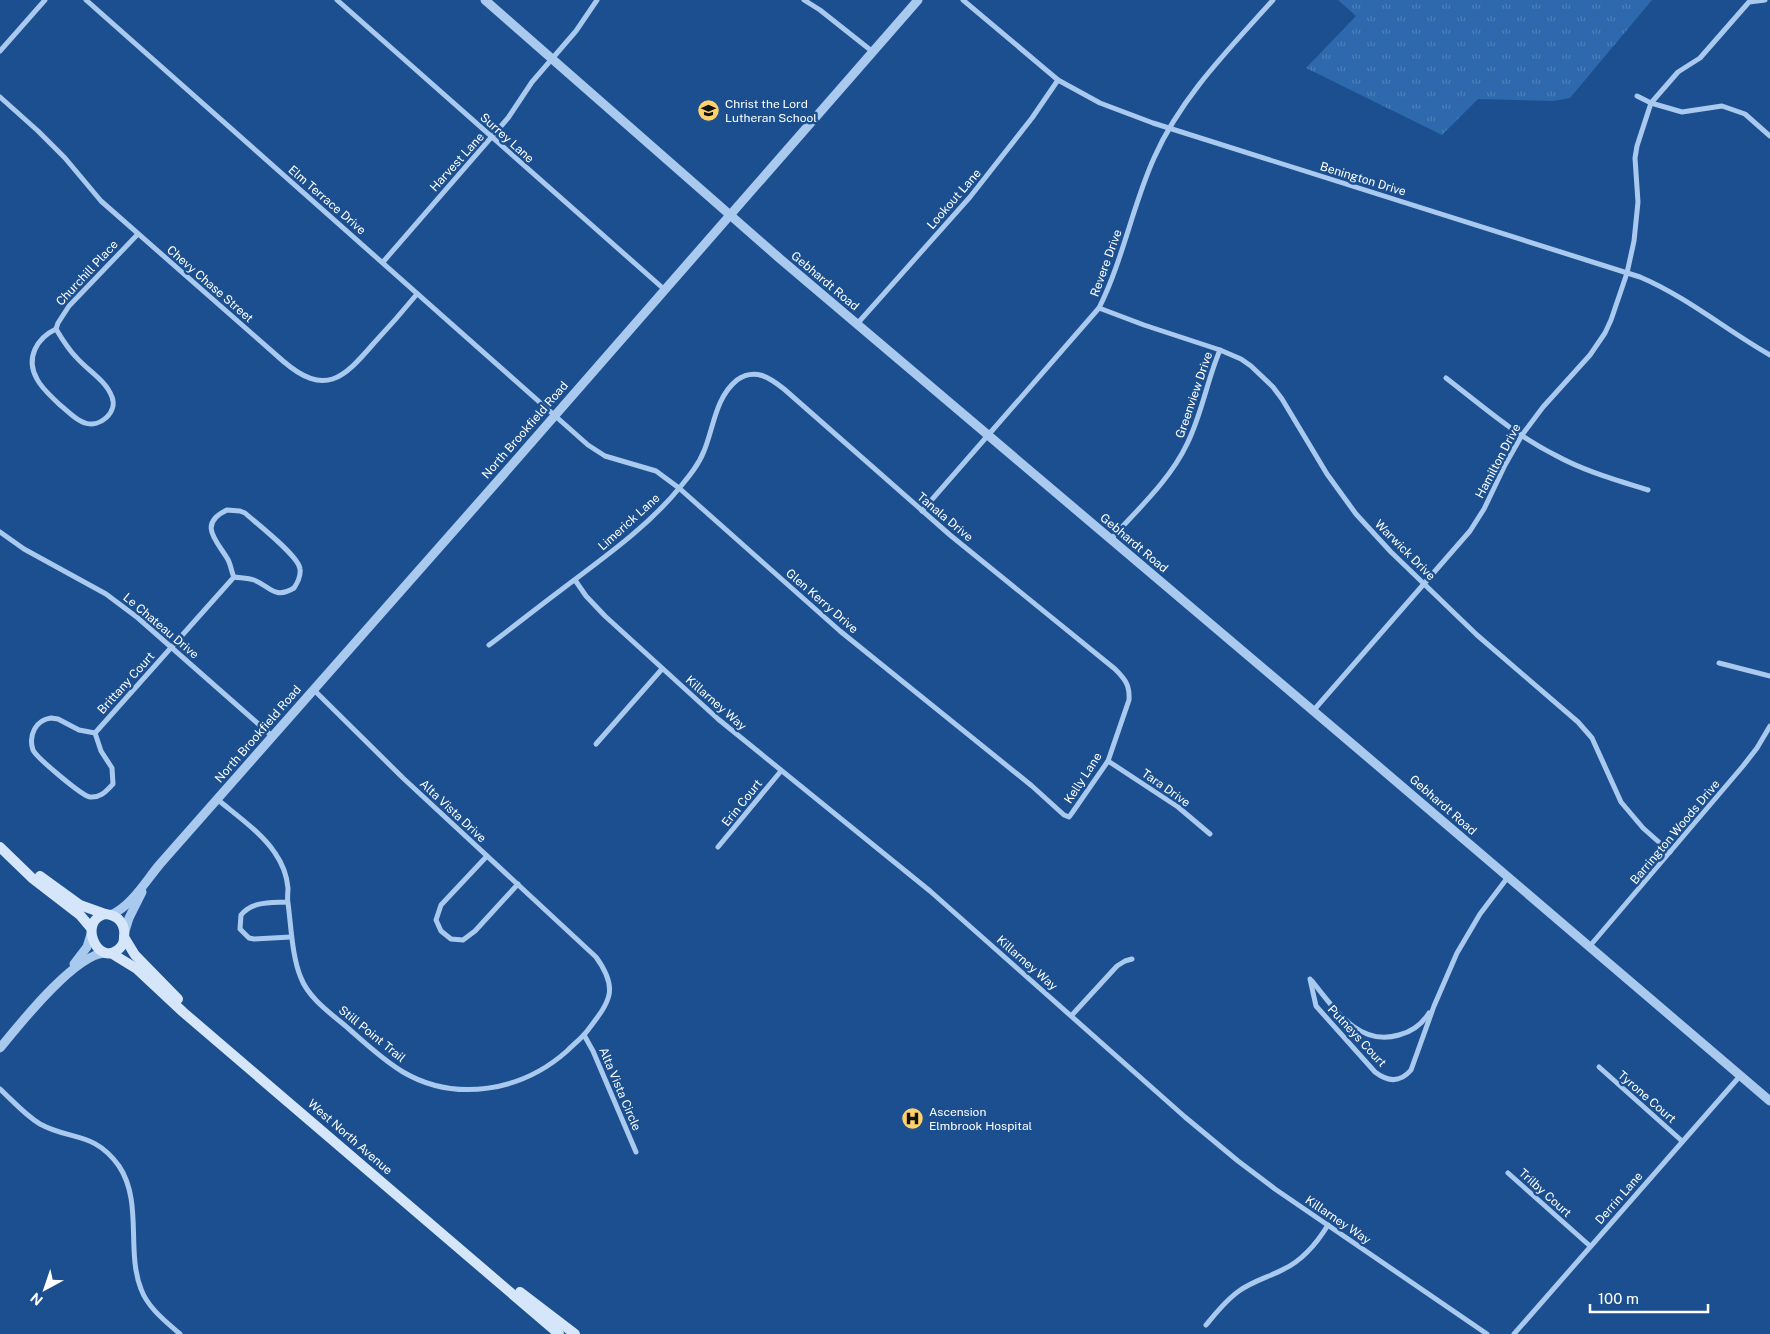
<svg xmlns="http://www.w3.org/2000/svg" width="1770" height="1334" font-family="'Public Sans',sans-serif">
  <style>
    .grass { fill: url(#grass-tufts) }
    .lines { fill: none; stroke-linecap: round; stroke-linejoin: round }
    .minor { stroke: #a9c9ee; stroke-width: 5 }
    .tertiary { stroke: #a9c9ee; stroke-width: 9 }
    .secondary { stroke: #d6e6fa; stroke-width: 10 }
    .labels { text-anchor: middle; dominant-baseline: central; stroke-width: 5; stroke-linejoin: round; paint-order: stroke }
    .poi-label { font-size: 12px; fill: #fff; stroke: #1b4f8f; text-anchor: start }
    .street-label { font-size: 12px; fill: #fff; stroke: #1b4f8f }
  </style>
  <defs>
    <pattern id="grass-tufts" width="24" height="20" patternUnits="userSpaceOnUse" patternTransform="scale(1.25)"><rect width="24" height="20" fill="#2e69ad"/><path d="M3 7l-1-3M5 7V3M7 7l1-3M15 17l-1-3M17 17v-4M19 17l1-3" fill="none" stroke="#4d80b9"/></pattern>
  </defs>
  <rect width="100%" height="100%" fill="#1b4f8f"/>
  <!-- grass -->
  <path class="grass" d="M1338 0H1652L1570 98 1553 101 1478 99 1442 135 1306 68 1356 16Z"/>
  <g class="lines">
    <!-- minor -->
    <g class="minor">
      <path d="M86 0 588 445 605 456 656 471 679 488 840 631 1032 786 1064 815 1069 817 1072 813 1108 761 1129 700C1130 685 1125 679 1115 669L950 535 784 389C770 378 755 367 737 380 715 398 714 427 704 451 699 464 690 475 681 486 648 527 603 558 561 590 537 608 513 627 489 645"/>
      <path d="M337 0 665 290"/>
      <path d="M804 0 820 10 873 52"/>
      <path d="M963 0 1058 80 1100 103 1153 123 1640 277C1687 297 1726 330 1770 355"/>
      <path d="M0 51 45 0"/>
      <path d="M1637 96 1651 103 1682 112 1722 106 1745 114 1770 136"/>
      <path d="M0 97 38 131 65 158 101 201 283 361C325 397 343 379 374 343 389 327 403 311 417 294"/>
      <path d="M383 262 508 118 532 82 576 31 597 0"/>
      <path d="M1099 308 1144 325 1220 350 1241 359 1251 366 1273 387 1282 399 1327 474 1356 514 1391 552 1477 635 1578 722 1592 738 1621 802 1643 828 1670 852"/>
      <path d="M857 324 970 197 1032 118 1058 80"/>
      <path d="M56 329C62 339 68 349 76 357 87 370 106 380 112 397 118 412 100 428 85 423 75 420 68 411 60 405 52 397 42 389 37 379 25 358 37 338 56 329Z"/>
      <path d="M56 329 58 323 69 306 138 234"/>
      <path d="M1446 378C1481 405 1515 435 1555 455 1584 471 1616 480 1648 490"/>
      <path d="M227 510 240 511 245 513C256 523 299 556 300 569 301 576 298 582 294 588 274 600 270 586 254 580 248 578 240 578 234 577 231 571 231 564 227 558 217 541 197 524 227 510Z"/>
      <path d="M922 511 1099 308C1123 260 1132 207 1154 158 1181 97 1229 49 1273 0"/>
      <path d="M0 532 24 549 106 594 138 618 272 736"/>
      <path d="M1111 539C1137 510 1170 480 1187 444 1202 414 1207 380 1220 350"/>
      <path d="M575 580 586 596 605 616 718 719 930 891 1185 1117 1238 1161 1275 1189 1487 1334"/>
      <path d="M1719 663 1770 676"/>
      <path d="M1313 711 1470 531 1484 509 1505 465 1522 435 1543 407 1590 355 1605 333 1611 320 1627 273 1634 241 1638 202 1635 158 1637 146 1651 103 1678 72 1700 58 1749 2 1765 0"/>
      <path d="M51 718 58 719 79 730 95 733 101 751 112 768 113 784C106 791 101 798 90 797 82 796 36 757 33 750 28 735 36 720 51 718Z"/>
      <path d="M95 733 234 577"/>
      <path d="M596 744 662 669"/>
      <path d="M1108 761 1178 807 1210 834"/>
      <path d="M217 799C236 815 262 833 275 853 282 863 287 877 288 888 288 893 287 899 288 903 291 925 292 957 301 978 309 999 333 1015 349 1029 366 1044 383 1060 403 1072 456 1103 522 1091 567 1051 574 1044 582 1038 588 1030 609 1002 620 990 596 957L403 778 314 690"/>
      <path d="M718 847 781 771"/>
      <path d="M487 856 441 905 436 920 441 931 451 939 463 940 475 931 518 884"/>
      <path d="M287 902C271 903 252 901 241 915L240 929 249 938 254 939 291 937"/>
      <path d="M1589 947 1743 766 1757 748 1770 726"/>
      <path d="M1310 979 1316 1006 1375 1072C1388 1082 1400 1083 1411 1070L1434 1006 1457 953 1480 914 1508 877"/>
      <path d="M1312 981C1334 1008 1358 1047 1399 1035 1411 1032 1422 1024 1429 1013"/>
      <path d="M1072 1015 1117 966 1125 961 1132 959"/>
      <path d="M584 1035 593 1051 636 1152"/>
      <path d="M1599 1067 1682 1141"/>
      <path d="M0 1089C13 1101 25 1115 40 1124 71 1141 94 1131 119 1166 143 1202 126 1251 141 1289 148 1308 165 1321 180 1334"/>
      <path d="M1508 1173 1590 1246"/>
      <path d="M1206 1325C1216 1313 1226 1300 1239 1291 1253 1281 1269 1277 1284 1269 1303 1260 1317 1243 1328 1225"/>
      <path d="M1514 1334 1740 1076"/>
    </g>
    <!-- tertiary -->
    <g class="tertiary">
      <path d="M485 0 778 257 1357 748 1770 1101"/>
      <path d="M111 915C132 905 145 882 160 864L503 475 918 0"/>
      <path d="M125 931 129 918 142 892"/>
      <path d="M74 964 87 947 91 934"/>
      <path d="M0 1048C19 1025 75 954 105 953"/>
    </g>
    <!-- secondary -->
    <g class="secondary">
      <path d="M0 847 32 878 80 915 91 928"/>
      <path d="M40 876 80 905 105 914"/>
      <path d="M105 914C119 915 126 925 124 938 124 944 121 948 116 951 97 964 78 921 105 914Z"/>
      <path d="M124 937 135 955 178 999"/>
      <path d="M111 953 137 969 183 1012 559 1334"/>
      <path d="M520 1292 575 1334"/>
    </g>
  </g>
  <!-- icons -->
  <defs>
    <symbol id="school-disc" viewBox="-11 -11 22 22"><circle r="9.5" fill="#ffd166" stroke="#1b4f8f"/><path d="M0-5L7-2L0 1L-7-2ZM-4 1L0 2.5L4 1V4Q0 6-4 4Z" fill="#111"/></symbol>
    <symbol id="hospital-disc" viewBox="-11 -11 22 22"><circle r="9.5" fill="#ffd166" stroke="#1b4f8f"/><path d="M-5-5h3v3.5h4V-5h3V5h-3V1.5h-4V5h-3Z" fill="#111"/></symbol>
  </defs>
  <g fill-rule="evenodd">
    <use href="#school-disc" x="696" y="98" width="25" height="25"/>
    <use href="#hospital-disc" x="900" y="1106" width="25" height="25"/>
  </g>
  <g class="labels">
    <!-- poi labels -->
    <g class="poi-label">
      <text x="725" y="104">Christ the Lord<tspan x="725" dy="14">Lutheran School</tspan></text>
      <text x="929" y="1112">Ascension<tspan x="929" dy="14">Elmbrook Hospital</tspan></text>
    </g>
    <!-- street labels -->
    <g class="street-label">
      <text transform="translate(507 138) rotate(42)">Surrey Lane</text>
      <text transform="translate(457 162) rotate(-48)">Harvest Lane</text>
      <text transform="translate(1363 179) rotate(17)">Benington Drive</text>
      <text transform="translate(954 199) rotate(-49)">Lookout Lane</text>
      <text transform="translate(327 200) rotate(41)">Elm Terrace Drive</text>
      <text transform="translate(1106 263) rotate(-70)">Revere Drive</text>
      <text transform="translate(87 273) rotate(-47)">Churchill Place</text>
      <text transform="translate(825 281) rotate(40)">Gebhardt Road</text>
      <text transform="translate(210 284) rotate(41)">Chevy Chase Street</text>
      <text transform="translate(1194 395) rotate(-71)">Greenview Drive</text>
      <text transform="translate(525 430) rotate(-49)">North Brookfield Road</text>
      <text transform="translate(1498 461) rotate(-62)">Hamilton Drive</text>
      <text transform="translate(945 517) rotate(40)">Tanala Drive</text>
      <text transform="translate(629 522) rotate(-42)">Limerick Lane</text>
      <text transform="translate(1134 543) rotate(40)">Gebhardt Road</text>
      <text transform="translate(1405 550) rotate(45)">Warwick Drive</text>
      <text transform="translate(822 601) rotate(41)">Glen Kerry Drive</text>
      <text transform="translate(161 626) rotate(40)">Le Chateau Drive</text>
      <text transform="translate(126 683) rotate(-48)">Brittany Court</text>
      <text transform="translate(716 703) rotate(41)">Killarney Way</text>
      <text transform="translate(258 734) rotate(-49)">North Brookfield Road</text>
      <text transform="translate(1083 778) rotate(-57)">Kelly Lane</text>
      <text transform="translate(1166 788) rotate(35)">Tara Drive</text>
      <text transform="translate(742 803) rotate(-51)">Erin Court</text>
      <text transform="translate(1443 805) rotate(41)">Gebhardt Road</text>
      <text transform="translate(453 811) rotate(43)">Alta Vista Drive</text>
      <text transform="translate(1675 832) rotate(-50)">Barrington Woods Drive</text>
      <text transform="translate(1027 963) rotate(41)">Killarney Way</text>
      <text transform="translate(372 1034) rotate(39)">Still Point Trail</text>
      <text transform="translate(1357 1036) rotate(47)">Putneys Court</text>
      <text transform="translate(620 1089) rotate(67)">Alta Vista Circle</text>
      <text transform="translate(1647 1097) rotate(41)">Tyrone Court</text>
      <text transform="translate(350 1137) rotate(41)">West North Avenue</text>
      <text transform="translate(1545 1193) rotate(42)">Trilby Court</text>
      <text transform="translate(1619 1198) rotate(-49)">Derrin Lane</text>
      <text transform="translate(1338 1220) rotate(34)">Killarney Way</text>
    </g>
  </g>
  <!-- north arrow -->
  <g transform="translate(45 1289) rotate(220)" stroke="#1b4f8f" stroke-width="4" paint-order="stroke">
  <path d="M0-4L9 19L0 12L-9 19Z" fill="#ffffff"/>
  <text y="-8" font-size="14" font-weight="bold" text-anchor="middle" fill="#ffffff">N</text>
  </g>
  <!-- scale -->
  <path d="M1590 1304v8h118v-8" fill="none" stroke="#ffffff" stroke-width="2.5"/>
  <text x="1598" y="1304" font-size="15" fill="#ffffff" stroke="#1b4f8f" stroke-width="4" paint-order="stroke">100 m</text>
</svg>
